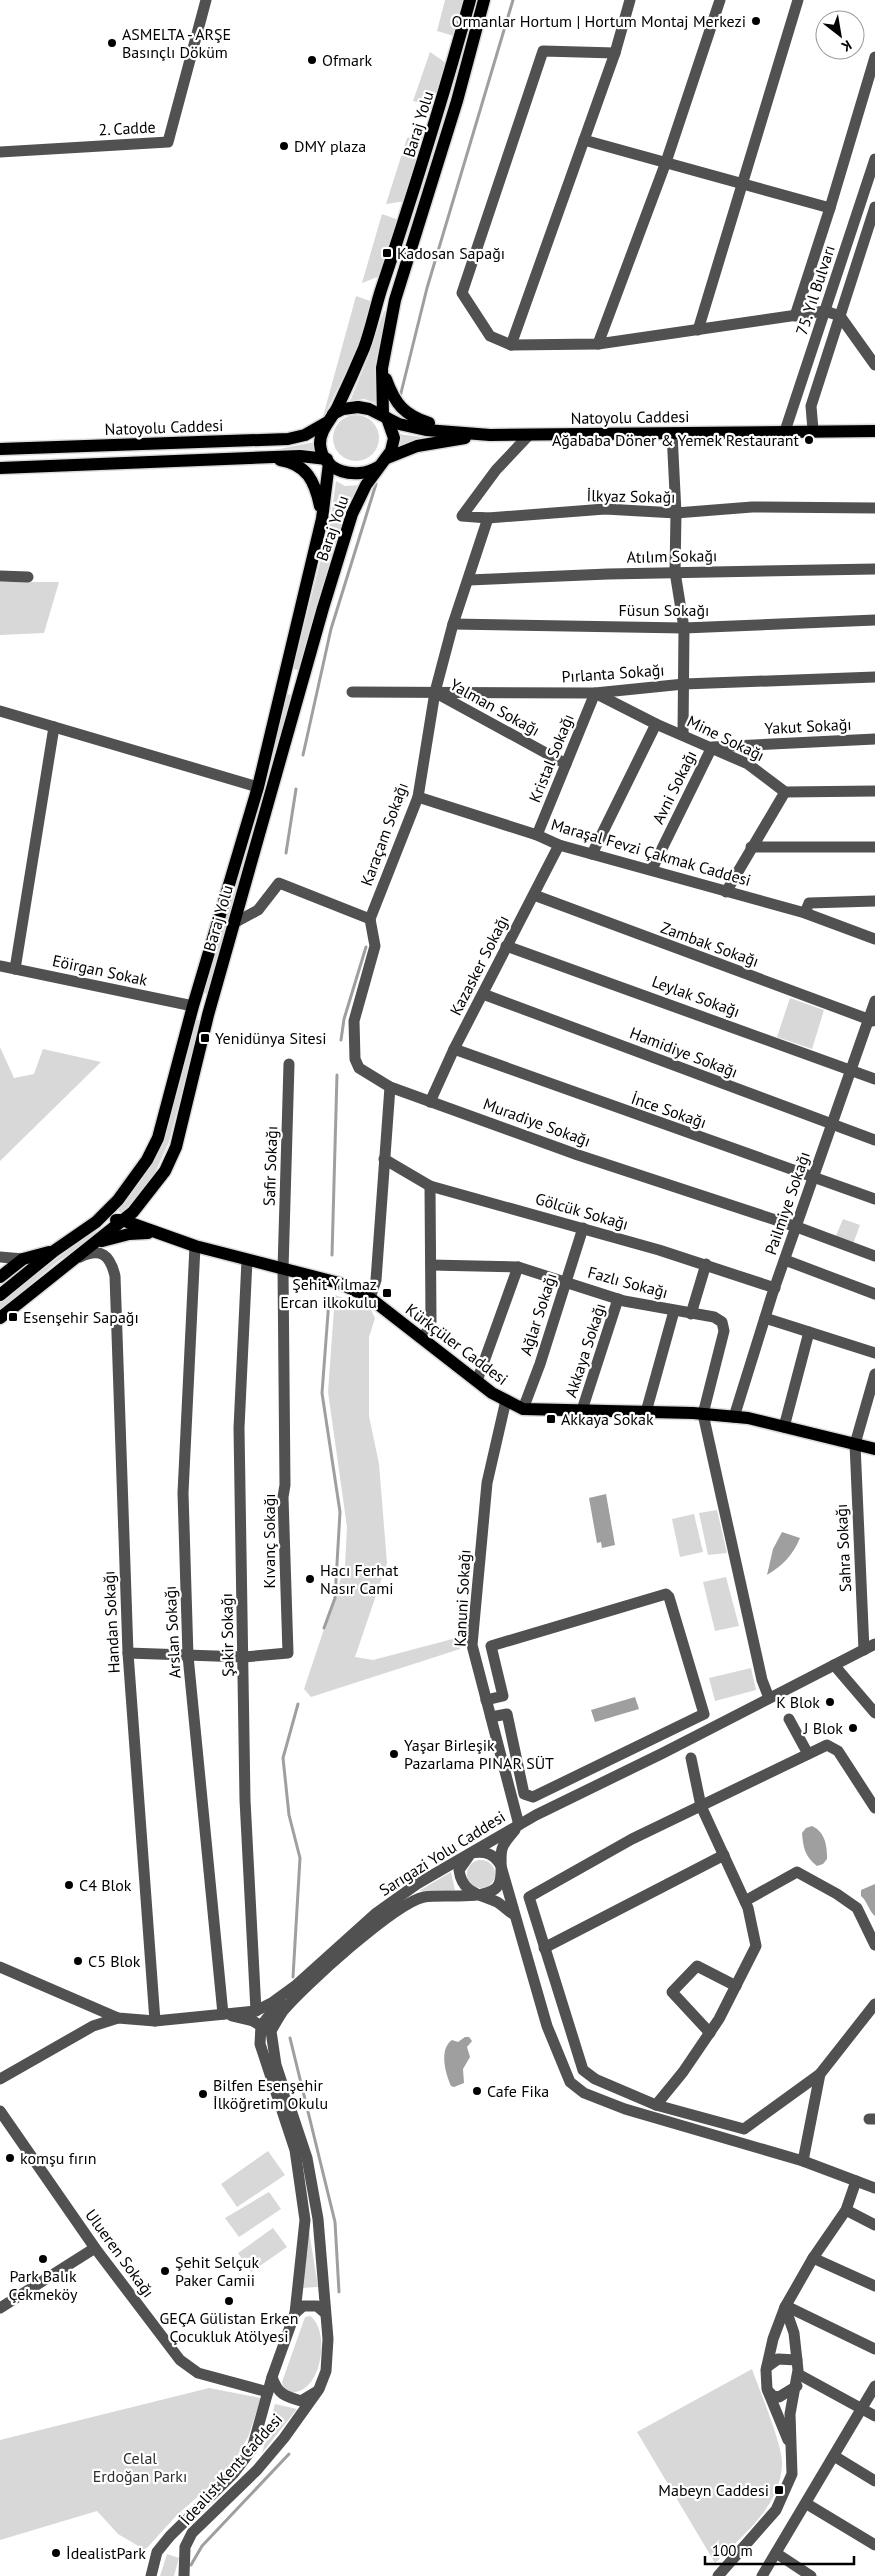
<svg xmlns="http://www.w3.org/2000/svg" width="875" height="2576" font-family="'PT Sans',sans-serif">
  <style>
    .green { fill: #d8d8d8 }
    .water { fill: #9f9f9f }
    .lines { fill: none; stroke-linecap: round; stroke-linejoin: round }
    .stream { stroke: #9f9f9f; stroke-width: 3 }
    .major-casing { stroke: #dbdbdb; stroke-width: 15 }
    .minor { stroke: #515151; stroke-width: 11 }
    .major { stroke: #000; stroke-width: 12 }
    .poi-dot { fill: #000; stroke: #fff; stroke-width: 2 }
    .labels { text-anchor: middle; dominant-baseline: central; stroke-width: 4.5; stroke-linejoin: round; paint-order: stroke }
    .poi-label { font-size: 16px; fill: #000; stroke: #fff; text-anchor: start }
    .street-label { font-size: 16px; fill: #000; stroke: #fff }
    .park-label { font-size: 16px; fill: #2f2f2f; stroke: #fff }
  </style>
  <rect width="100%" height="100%" fill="#fff"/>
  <!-- green -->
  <g class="green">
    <path d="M445 0H465L454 36 437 31Z"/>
    <path d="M430 52 446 63 433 105 413 101Z"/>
    <path d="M426 133 406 201 386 204 407 138Z"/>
    <path d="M382 214 399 220 380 276 362 283Z"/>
    <path d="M356 296 373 302 360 343 322 420Z"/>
    <path d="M384 311 388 312 378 361 376 403 364 399 350 401 367 360Z"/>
    <circle cx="356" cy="438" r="23"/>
    <path d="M399 434 436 439 398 447Z"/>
    <path d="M314 442 316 455 270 451Z"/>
    <path d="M336 481 345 486 360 485 345 514 299 670 293 669 330 523Z"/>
    <path d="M0 582H59L44 633 0 635Z"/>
    <path d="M286 694 292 695 266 779Z"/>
    <path d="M261 795H264L207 994 204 993Z"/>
    <path d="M790 998 824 1010 812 1049 777 1037Z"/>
    <path d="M195 1019 200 1021 169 1142 154 1175 122 1214 118 1210 146 1173 162 1140Z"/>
    <path d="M0 1047 14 1078 34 1074 43 1049 101 1062 0 1161Z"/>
    <path d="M843 1219 860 1225 853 1244 835 1238Z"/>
    <path d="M95 1230 98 1234 57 1262 0 1310V1301Z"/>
    <path d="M335 1295 370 1308 375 1318 369 1337V1416L379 1464 387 1563 355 1657 373 1660 460 1637V1649L311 1697 304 1689 345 1566 347 1527 328 1392Z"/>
    <path d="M717 1510 727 1553 708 1555 699 1513Z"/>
    <path d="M694 1514 703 1552 680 1557 672 1519Z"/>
    <path d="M726 1577 739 1626 715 1631 703 1582Z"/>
    <path d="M751 1668 756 1690 715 1701 709 1678Z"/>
    <circle cx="481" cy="1874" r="14"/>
    <path d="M451 1872 455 1890 419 1891Z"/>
    <path d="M268 2151 285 2175 237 2207 221 2184Z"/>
    <path d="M269 2192 281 2209 239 2237 225 2218Z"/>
    <path d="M273 2228 287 2247 251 2272 238 2253Z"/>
    <path d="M309 2231 318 2287 302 2288Z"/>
    <path d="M310 2316C332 2331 321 2402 285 2391L282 2382 305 2317Z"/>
    <path d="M752 2369C759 2389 783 2446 782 2464 781 2506 742 2536 715 2563L637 2432Z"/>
    <path d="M209 2388 261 2398 248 2437 236 2458 223 2474 177 2515 145 2550 118 2534 97 2511 0 2540V2440Z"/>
    <path d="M275 2404 297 2409 262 2453Z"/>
    <path d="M167 2554 179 2558 174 2576H160Z"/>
  </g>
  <!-- water -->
  <g class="water">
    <path d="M606 1494 615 1545 602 1548 601 1542 597 1543 589 1498Z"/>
    <path d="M782 1532 800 1538C793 1555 783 1565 767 1575L773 1549Z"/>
    <path d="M635 1697 639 1709 595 1722 591 1710Z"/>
    <path d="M812 1826C825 1832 827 1845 827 1859L823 1864 817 1866C805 1857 803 1847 802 1833L806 1828Z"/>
    <path d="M875 1884V1916C868 1910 868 1902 861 1896V1890Z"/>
    <path d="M465 2037H469L472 2041 467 2047 470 2057 463 2069 464 2083 454 2087 451 2086C445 2072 439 2049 452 2040L458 2042Z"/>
  </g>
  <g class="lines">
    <!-- stream -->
    <g class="stream">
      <path d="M400 397 427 288 513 0"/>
      <path d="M303 755 331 629 376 484"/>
      <path d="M286 853 296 789"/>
      <path d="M341 1040 344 1019 366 947"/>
      <path d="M332 1255 337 1075"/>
      <path d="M324 1628 335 1598 340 1512 322 1393 329 1300"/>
      <path d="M293 1977 300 1858 289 1815 283 1758 298 1704"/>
      <path d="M290 2038 335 2222 339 2292"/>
      <path d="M191 2565 202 2546 289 2454"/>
    </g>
    <defs>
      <g id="major">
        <path d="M386 379C395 404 404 415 429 423"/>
        <path d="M333 414 343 409 358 407 369 409 399 424 426 430 490 435 875 431"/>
        <path d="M383 415 382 368 395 300 457 101 484 0"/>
        <path d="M0 449 288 439 305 435 326 423"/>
        <path d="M387 458 417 446 465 438"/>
        <path d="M280 460C307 464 315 482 320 506"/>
        <path d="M378 467C357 480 322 473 320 444 320 429 332 419 338 406 347 387 356 367 364 348 371 329 375 309 381 290 413 194 443 98 470 0"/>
        <path d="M0 468 300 456 327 459"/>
        <path d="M116 1220H122L195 1246 339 1283 358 1292 370 1298 492 1393 523 1409 693 1413 748 1418 875 1449"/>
        <path d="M102 1241 129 1234 148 1233"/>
        <path d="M0 1277 23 1259 49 1252"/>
        <path d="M0 1295 54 1251 96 1222 118 1200 147 1160 158 1138 193 1006 258 787 322 519 329 463"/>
        <path d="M0 1318 133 1212 165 1171 176 1147 208 1015 323 608 352 514 366 485 391 451 394 438 387 418"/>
      </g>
    </defs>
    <!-- major casing -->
    <use href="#major" class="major-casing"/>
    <!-- minor -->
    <g class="minor">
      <path d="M630 0 615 53 543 51 462 293 490 336 511 345 598 344 666 162 720 0"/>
      <path d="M584 140 830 208 875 57"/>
      <path d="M0 152 168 142 206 0"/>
      <path d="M795 316 830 208"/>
      <path d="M698 330 798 0"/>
      <path d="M598 344 825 311 840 316 875 365"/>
      <path d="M511 345 615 53"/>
      <path d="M813 430 811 406 875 207"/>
      <path d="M785 431 875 159"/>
      <path d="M672 433 676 513 675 572 684 628 683 734"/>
      <path d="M529 435 496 470 462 516 488 518 605 509 676 513 752 507 875 508"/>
      <path d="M488 518 453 624 435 692 418 797 370 919 375 946 354 1021 355 1059 359 1068 390 1087 578 1155 797 1227 875 1256"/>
      <path d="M0 576 28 577"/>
      <path d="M469 580 608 574 875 569"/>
      <path d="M453 624 684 628 875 620"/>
      <path d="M352 692 595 693 684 684 875 677"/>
      <path d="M436 693 566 764"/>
      <path d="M0 711 258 787"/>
      <path d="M418 797 537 835 559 845 805 913 875 939"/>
      <path d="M537 835 595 693 656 724 748 764 785 792 875 791"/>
      <path d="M751 847H875"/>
      <path d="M592 854 656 724"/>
      <path d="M652 869 712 747 875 739"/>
      <path d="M726 892 785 792"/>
      <path d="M534 895 873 1021"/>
      <path d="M805 913 809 903 875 901"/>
      <path d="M234 923 258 910 279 883 370 919"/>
      <path d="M506 946 875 1079"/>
      <path d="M0 966 193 1006"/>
      <path d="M15 969 54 727"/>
      <path d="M483 994 875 1140"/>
      <path d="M454 1049 875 1199"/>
      <path d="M430 1102 454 1049 559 845"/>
      <path d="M384 1159 430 1186 659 1250 775 1288"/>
      <path d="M195 1246 183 1493 188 1656 223 2014"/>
      <path d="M0 1257 23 1259"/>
      <path d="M80 1257C101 1247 110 1255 115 1276L128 1653 155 2021"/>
      <path d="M247 1260 239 1428 245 1800 256 2011"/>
      <path d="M785 1260 875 1294"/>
      <path d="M431 1265 518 1267 624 1301 714 1317 722 1322 724 1331 703 1414 762 1680 769 1698"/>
      <path d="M370 1298 376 1280 390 1087"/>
      <path d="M691 1314 706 1264"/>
      <path d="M765 1318 875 1353"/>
      <path d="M422 1338 428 1330 431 1321 430 1186"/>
      <path d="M477 1381 518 1267"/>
      <path d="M506 1400 487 1483 472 1645 519 1825"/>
      <path d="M523 1409 540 1364 583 1228"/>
      <path d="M582 1410 618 1299"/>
      <path d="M646 1412 674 1311"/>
      <path d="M734 1417 772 1295 875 1001"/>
      <path d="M784 1427 809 1332"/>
      <path d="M864 1650 855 1444 875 1374"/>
      <path d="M128 1653 244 1657 288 1653 283 1497 285 1485 283 1269 289 1064"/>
      <path d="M834 1665 875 1713"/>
      <path d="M486 1700 503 1696 491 1646 666 1594 669 1597 704 1714 533 1797 524 1794 507 1714 491 1717"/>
      <path d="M789 1719 808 1754"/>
      <path d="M745 1901 797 1872 837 1894 857 1908 875 1945"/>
      <path d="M513 1914C508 1911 502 1905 497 1902 479 1894 462 1893 459 1870L471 1853C485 1851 494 1853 501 1866L547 2026 570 2082 584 2093 625 2109 803 2161 875 2188"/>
      <path d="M544 1948 724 1855"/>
      <path d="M0 1967 118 2018 155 2021 256 2011 273 2002 295 1986 375 1914 417 1884 536 1815 663 1753 875 1644"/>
      <path d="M232 2016 253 2021 261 2026 267 2024"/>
      <path d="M710 2033 672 1992 697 1966 736 1986"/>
      <path d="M820 2074 744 2129 656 2105 595 2079 583 2070 529 1897 632 1839 827 1745 838 1751 875 1808"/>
      <path d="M0 2079 93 2026 118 2018"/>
      <path d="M656 2105 683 2072 719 2019 756 1946 748 1908 701 1806 691 1758"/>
      <path d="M0 2111 95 2248 180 2360 198 2373 268 2392"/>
      <path d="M869 2119H875"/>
      <path d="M803 2161 820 2074 875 2004"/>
      <path d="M846 2210 875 2225"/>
      <path d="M813 2258 875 2286"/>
      <path d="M786 2306 875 2349"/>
      <path d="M0 2308 95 2248"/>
      <path d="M295 2313 303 2306H317L324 2312"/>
      <path d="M767 2367 778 2359 797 2360"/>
      <path d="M798 2374 875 2416"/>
      <path d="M272 2377C278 2394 284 2396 301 2401L316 2392"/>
      <path d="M768 2391 773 2396 779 2397 797 2386"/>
      <path d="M788 2440 767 2389 766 2370 773 2339 785 2307 813 2258 846 2210 856 2181"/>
      <path d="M834 2456 875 2481"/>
      <path d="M807 2504 875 2545"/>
      <path d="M776 2553 811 2576"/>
      <path d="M151 2576 157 2552 170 2536 234 2473 252 2449 272 2377 295 2313 305 2220 295 2150 260 2044 261 2026 280 2001"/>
      <path d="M184 2576 185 2547 192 2533 257 2470 284 2438 319 2389 326 2371 328 2339 318 2219 307 2158 276 2065 271 2031C275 2024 279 2017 283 2011 304 1986 395 1903 424 1897 443 1894 480 1900 495 1889 505 1881 499 1860 502 1849 504 1842 510 1836 515 1830"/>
      <path d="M718 2576 776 2510 792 2474 790 2414 798 2370 794 2333 785 2307"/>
      <path d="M762 2576 875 2386"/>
    </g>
    <!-- major -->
    <use href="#major" class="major"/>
  </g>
  <!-- markers -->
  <g class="poi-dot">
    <circle cx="756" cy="21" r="5"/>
    <circle cx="112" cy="43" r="5"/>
    <circle cx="312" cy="60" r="5"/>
    <circle cx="284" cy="146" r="5"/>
    <rect x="382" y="248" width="10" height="10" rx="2.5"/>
    <circle cx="809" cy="440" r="5"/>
    <rect x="200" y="1033" width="10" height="10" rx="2.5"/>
    <rect x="382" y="1288" width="10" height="10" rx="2.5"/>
    <rect x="8" y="1312" width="10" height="10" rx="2.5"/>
    <rect x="546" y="1414" width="10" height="10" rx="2.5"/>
    <circle cx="310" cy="1579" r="5"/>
    <circle cx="830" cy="1702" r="5"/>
    <circle cx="853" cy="1728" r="5"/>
    <circle cx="394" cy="1754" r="5"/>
    <circle cx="69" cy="1885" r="5"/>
    <circle cx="78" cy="1961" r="5"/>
    <circle cx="477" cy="2091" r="5"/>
    <circle cx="203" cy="2094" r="5"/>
    <circle cx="10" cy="2158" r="5"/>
    <circle cx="43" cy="2259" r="5"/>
    <circle cx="165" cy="2271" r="5"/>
    <circle cx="229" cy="2301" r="5"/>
    <rect x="774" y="2485" width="10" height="10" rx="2.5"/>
    <circle cx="56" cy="2553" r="5"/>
  </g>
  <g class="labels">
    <!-- poi labels -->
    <g class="poi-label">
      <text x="746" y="21" text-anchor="end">Ormanlar Hortum | Hortum Montaj Merkezi</text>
      <text x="122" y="34">ASMELTA - ARŞE<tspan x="122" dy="18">Basınçlı Döküm</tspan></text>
      <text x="322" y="60">Ofmark</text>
      <text x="294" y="146">DMY plaza</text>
      <text x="397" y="253">Kadosan Sapağı</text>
      <text x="799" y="440" text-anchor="end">Ağababa Döner &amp; Yemek Restaurant</text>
      <text x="215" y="1038">Yenidünya Sitesi</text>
      <text x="377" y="1284" text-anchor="end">Şehit Yılmaz<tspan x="377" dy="18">Ercan ilkokulu</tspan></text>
      <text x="23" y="1317">Esenşehir Sapağı</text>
      <text x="561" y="1419">Akkaya Sokak</text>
      <text x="320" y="1570">Hacı Ferhat<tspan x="320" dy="18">Nasır Cami</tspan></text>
      <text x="820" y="1702" text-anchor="end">K Blok</text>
      <text x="843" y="1728" text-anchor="end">J Blok</text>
      <text x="404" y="1745">Yaşar Birleşik<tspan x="404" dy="18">Pazarlama PINAR SÜT</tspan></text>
      <text x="79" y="1885">C4 Blok</text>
      <text x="88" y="1961">C5 Blok</text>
      <text x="213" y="2085">Bilfen Esenşehir<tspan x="213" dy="18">İlköğretim Okulu</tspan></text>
      <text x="487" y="2091">Cafe Fika</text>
      <text x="20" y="2158">komşu fırın</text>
      <text x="175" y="2262">Şehit Selçuk<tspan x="175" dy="18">Paker Camii</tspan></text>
      <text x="43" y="2276" text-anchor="middle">Park Balık<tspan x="43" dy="18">Çekmeköy</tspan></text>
      <text x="229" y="2318" text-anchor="middle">GEÇA Gülistan Erken<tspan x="229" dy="18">Çocukluk Atölyesi</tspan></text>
      <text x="769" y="2490" text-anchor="end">Mabeyn Caddesi</text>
      <text x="66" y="2553">İdealistPark</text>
    </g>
    <!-- street labels -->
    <g class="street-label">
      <text transform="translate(418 124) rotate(-73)">Baraj Yolu</text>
      <text transform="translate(127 128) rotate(-3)">2. Cadde</text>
      <text transform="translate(815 290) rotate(-72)">75. Yıl Bulvarı</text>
      <text transform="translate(630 417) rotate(-1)">Natoyolu Caddesi</text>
      <text transform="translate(164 427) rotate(-2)">Natoyolu Caddesi</text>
      <text transform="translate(631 496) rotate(1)">İlkyaz Sokağı</text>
      <text transform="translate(332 528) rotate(-71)">Baraj Yolu</text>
      <text transform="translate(672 556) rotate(-1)">Atılım Sokağı</text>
      <text x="664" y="610">Füsun Sokağı</text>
      <text transform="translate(613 673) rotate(-4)">Pırlanta Sokağı</text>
      <text transform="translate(495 707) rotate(29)">Yalman Sokağı</text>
      <text transform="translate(808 726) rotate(-3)">Yakut Sokağı</text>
      <text transform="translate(726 738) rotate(26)">Mine Sokağı</text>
      <text transform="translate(551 758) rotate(-68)">Kristal Sokağı</text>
      <text transform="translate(674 787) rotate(-64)">Avni Sokağı</text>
      <text transform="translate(384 834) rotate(-70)">Karaçam Sokağı</text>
      <text transform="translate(651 852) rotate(16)">Maraşal Fevzi Çakmak Caddesi</text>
      <text transform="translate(218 918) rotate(-74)">Baraj Yolu</text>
      <text transform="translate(710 944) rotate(20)">Zambak Sokağı</text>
      <text transform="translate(479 965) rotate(-63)">Kazasker Sokağı</text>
      <text transform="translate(100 970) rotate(12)">Eöirgan Sokak</text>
      <text transform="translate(696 996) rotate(20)">Leylak Sokağı</text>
      <text transform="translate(684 1052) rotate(21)">Hamidiye Sokağı</text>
      <text transform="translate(669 1110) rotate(19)">İnce Sokağı</text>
      <text transform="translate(537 1122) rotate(20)">Muradiye Sokağı</text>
      <text transform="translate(270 1166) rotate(-88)">Safir Sokağı</text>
      <text transform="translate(787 1203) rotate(-71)">Pailmiye Sokağı</text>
      <text transform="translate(582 1211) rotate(16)">Gölcük Sokağı</text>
      <text transform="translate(628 1282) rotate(15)">Fazlı Sokağı</text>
      <text transform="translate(538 1314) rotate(-72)">Ağlar Sokağı</text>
      <text transform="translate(457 1344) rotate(37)">Kürkçüler Caddesi</text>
      <text transform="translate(585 1350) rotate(-72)">Akkaya Sokağı</text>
      <text transform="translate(269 1541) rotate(-90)">Kıvanç Sokağı</text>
      <text transform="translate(843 1548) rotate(-93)">Sahra Sokağı</text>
      <text transform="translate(462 1598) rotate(-87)">Kanuni Sokağı</text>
      <text transform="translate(111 1622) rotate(-93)">Handan Sokağı</text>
      <text transform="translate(172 1632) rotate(-93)">Arslan Sokağı</text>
      <text transform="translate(227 1635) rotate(-91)">Şakir Sokağı</text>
      <text transform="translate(442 1853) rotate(-32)">Sarıgazi Yolu Caddesi</text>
      <text transform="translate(120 2253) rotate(54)">Ulueren Sokağı</text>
      <text transform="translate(231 2469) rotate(-48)">İdealist Kent Caddesi</text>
    </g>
    <!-- park labels -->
    <g class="park-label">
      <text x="140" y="2458">Celal<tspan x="140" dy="18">Erdoğan Parkı</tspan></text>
    </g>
  </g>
  <!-- north arrow -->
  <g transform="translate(840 35) rotate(149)"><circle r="24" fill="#ffffff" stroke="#999999"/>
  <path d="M0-4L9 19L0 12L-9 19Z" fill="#000000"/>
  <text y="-8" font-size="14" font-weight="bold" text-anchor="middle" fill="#000000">K</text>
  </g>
  <!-- scale -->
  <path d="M705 2556v8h149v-8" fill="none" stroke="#000000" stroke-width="2.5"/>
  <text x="712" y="2556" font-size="15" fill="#000000" stroke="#ffffff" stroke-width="4" paint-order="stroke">100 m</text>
</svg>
